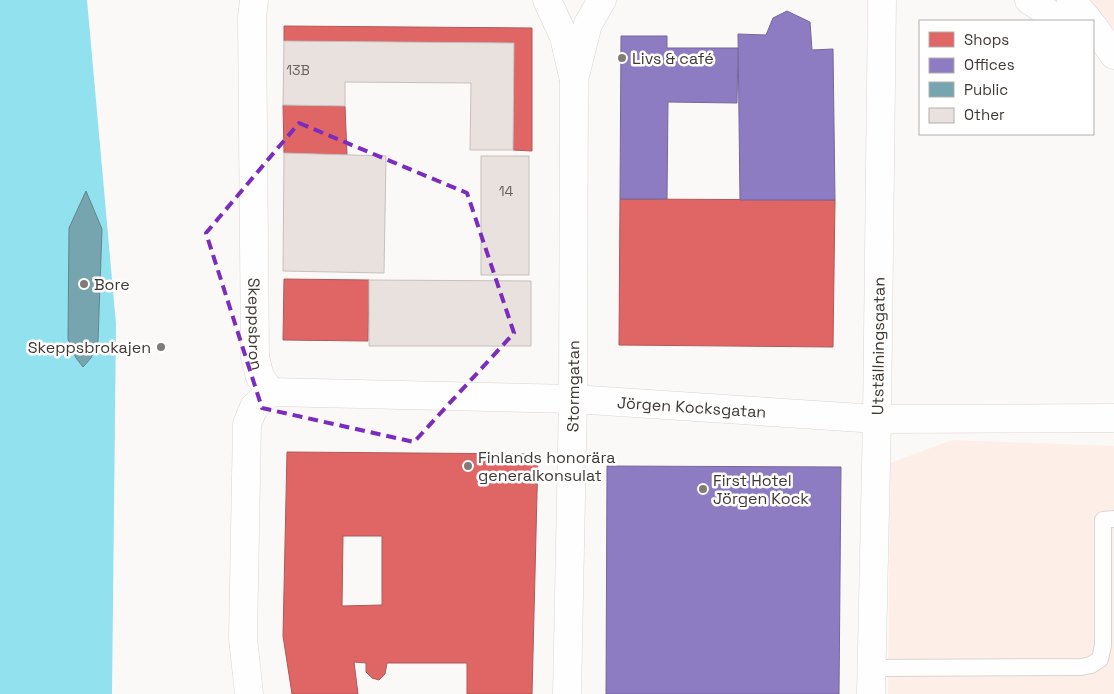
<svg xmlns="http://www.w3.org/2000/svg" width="1114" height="694" font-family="'Space Grotesk',sans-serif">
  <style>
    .built { fill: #fdefe8 }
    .water { fill: #91e1ef }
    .shops { fill: #e06666; stroke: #b05857; fill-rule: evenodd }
    .offices { fill: #8e7cc3; stroke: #766798 }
    .public { fill: #76a5af; stroke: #66848a }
    .building { fill: #e9e1de; stroke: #c5c0be }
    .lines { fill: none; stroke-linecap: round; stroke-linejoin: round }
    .lane-casing { stroke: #dad4d2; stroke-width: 18 }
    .street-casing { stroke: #dad4d2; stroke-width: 29 }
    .secondary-casing { stroke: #dad4d2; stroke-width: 29 }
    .lane { stroke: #fefefe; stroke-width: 16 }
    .street { stroke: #fefefe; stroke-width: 28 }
    .secondary { stroke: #fefefe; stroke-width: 28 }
    .marked { fill: none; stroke: #7b2cbf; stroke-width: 4; stroke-dasharray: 10 6; stroke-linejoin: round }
    .poi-dot { fill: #817b78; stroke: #fff; stroke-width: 2 }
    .labels { text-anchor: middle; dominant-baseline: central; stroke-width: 5; stroke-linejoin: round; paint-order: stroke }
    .number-label { font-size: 14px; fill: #6b6360 }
    .poi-label { font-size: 16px; fill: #3f3733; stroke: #fff; text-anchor: start }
    .street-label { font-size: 16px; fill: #3f3733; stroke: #fff }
  </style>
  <rect width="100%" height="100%" fill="#fbf9f7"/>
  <!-- built -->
  <g class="built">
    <path d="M1076 0H1114V28Z"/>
    <path d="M952 440 1114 446V694H888L890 463Z"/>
  </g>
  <!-- water -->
  <path class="water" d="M0 0H87L116 324 112 694H0Z"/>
  <!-- shops -->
  <g class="shops">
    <path d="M284 26 532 28V151L513 150 514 43 284 41Z"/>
    <path d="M283 105 345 106 347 155 284 153Z"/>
    <path d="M620 199 835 200 833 347 619 345Z"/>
    <path d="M284 279 369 280 368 341 283 340Z"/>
    <path d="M287 452 538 454 532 694H467V663H387L385 674 379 680 372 678 366 672V663L354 662 358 694H292L283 636ZM343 536H382V605L342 606Z"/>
  </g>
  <!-- offices -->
  <g class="offices">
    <path d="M787 11 810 22 812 50 833 49 835 200H740L738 34 766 35 773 18Z"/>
    <path d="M621 36H667V48H738L737 103 668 102 667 199H620Z"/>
    <path d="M607 466 841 467 839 694H606Z"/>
  </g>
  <!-- public -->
  <path class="public" d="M86 191 102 229 98 341 91 358 83 367 76 358 68 339 69 228Z"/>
  <!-- building -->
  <g class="building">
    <path d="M284 41 514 43 513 150H470L471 83 345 82V106L283 105Z"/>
    <path d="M284 153 386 156 384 273 283 271Z"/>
    <rect x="481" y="156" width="48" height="119"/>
    <path d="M369 280 531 281V346H369Z"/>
  </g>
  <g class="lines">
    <defs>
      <path id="lane" d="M872 668 1081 667 1091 665 1100 659 1103 645V520L1114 519"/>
      <g id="street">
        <path id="s1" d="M254 0 252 18 255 357 260 377 271 392"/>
        <path d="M547 0 564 37 573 76"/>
        <path id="s2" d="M271 392 573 399 877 419 1114 418"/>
        <path d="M249 694 243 638 247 424 254 407 271 392"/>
        <path id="s3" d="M567 694 573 399 574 80 588 24 602 0"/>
        <path id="s4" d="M871 694 877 419 882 0"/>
      </g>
      <g id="secondary">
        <path d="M1029 0 1060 21"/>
        <path d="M1071 0 1089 21"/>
        <path d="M1093 26 1114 55"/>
      </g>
    </defs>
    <!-- lane casing -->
    <use href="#lane" class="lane-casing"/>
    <!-- street casing -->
    <use href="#street" class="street-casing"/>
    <!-- secondary casing -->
    <use href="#secondary" class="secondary-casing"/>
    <!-- lane -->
    <use href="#lane" class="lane"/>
    <!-- street -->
    <use href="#street" class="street"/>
    <!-- secondary -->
    <use href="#secondary" class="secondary"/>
  </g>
  <!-- marked area -->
  <path class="marked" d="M299 123 467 193 514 333 414 442 262 408 206 233Z"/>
  <!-- markers -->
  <g class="poi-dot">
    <circle cx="622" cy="58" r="5"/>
    <circle cx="84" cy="284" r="5"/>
    <circle cx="161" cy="347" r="5"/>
    <circle cx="468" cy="466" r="5"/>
    <circle cx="703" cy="489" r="5"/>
  </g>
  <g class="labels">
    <!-- number labels -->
    <g class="number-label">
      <text x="298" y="70">13B</text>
      <text x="506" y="191">14</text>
    </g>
    <!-- poi labels -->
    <g class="poi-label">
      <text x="632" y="58">Livs &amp; café</text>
      <text x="94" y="284">Bore</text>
      <text x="151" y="347" text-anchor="end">Skeppsbrokajen</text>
      <text x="478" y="457">Finlands honorära<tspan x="478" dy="18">generalkonsulat</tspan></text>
      <text x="713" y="480">First Hotel<tspan x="713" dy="18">Jörgen Kock</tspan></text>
    </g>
    <!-- street labels -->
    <g class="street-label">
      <text stroke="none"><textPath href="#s1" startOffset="324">Skeppsbron</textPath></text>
      <text stroke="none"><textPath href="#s4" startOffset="348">Utställningsgatan</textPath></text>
      <text stroke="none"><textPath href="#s3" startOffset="308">Stormgatan</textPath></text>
      <text stroke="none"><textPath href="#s2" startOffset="421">Jörgen Kocksgatan</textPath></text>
    </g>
  </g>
  <!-- legend -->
  <rect x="919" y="20" width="175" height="115" fill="#ffffff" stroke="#b2afad"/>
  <rect x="929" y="32" width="25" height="15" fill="#e06666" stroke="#b2afad"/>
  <text x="964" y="45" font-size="15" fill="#3f3733">Shops</text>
  <rect x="929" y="58" width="25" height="15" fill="#8e7cc3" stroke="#b2afad"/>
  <text x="964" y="70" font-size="15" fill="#3f3733">Offices</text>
  <rect x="929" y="82" width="25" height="15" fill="#76a5af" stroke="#b2afad"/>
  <text x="964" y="95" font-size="15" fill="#3f3733">Public</text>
  <rect x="929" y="108" width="25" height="15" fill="#e9e1de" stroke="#b2afad"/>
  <text x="964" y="120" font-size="15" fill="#3f3733">Other</text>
</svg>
